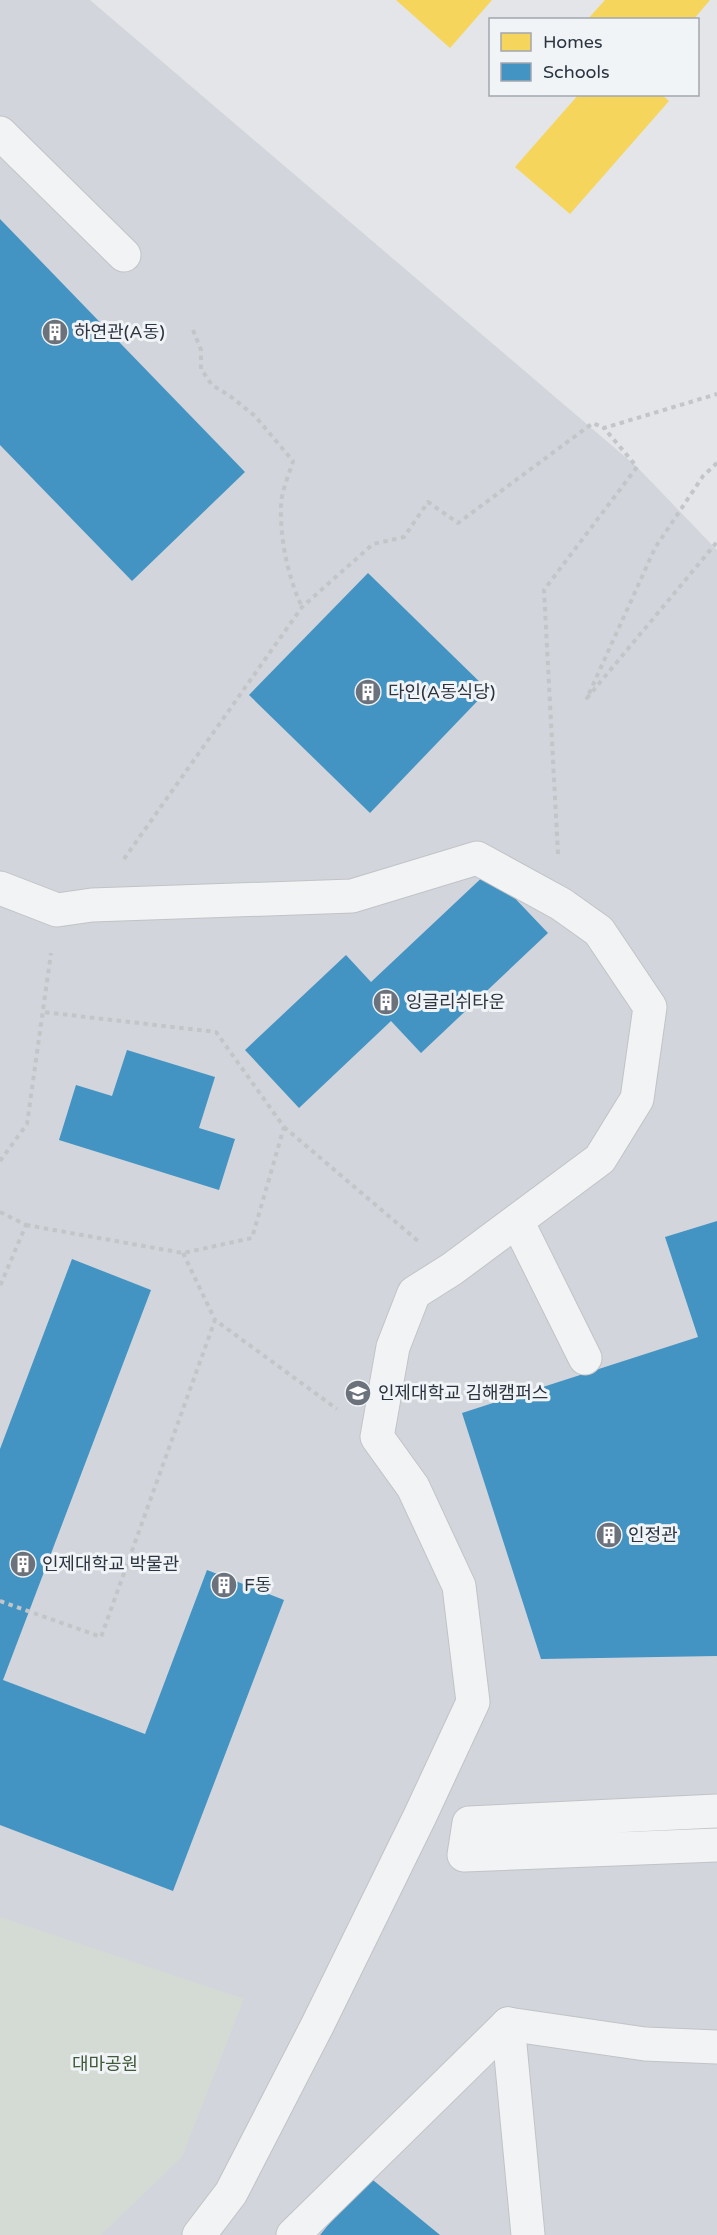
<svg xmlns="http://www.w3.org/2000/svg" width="717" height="2235" font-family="'Varela Round','Noto Sans KR',sans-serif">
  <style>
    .built { fill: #d2d5db }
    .green { fill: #d4dbd4 }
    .homes { fill: #f6d55c }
    .schools { fill: #4393c3 }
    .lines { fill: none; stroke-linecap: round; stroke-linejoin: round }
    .minor-casing { stroke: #c1c3c6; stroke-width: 35 }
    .path { stroke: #c3c6c8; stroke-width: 4; stroke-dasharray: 4.5 4.5; stroke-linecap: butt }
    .minor { stroke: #f2f3f5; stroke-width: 33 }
    .labels { text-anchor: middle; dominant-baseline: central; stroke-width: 6; stroke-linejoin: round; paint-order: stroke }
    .poi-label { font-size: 18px; fill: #2b3440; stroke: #f1f4f7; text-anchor: start }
    .park-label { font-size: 18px; fill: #415a3a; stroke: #f1f4f7 }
  </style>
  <rect width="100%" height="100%" fill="#e3e5e8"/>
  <!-- built -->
  <path class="built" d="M0 0H90L637 467 717 550V2235H0Z"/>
  <!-- green -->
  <path class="green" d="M0 1917 244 1999 182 2157 101 2235H0Z"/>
  <!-- homes -->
  <g class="homes">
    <path d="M396 0H492L450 48Z"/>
    <path d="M605 0H710L693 20H587Z"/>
    <path d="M579 94H661L669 101 570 214 515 167Z"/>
  </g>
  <!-- schools -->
  <g class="schools">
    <path d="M0 219 245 472 132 581 0 445Z"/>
    <path d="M368 573 488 690 370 813 249 695Z"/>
    <path d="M489 871 548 933 421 1053 391 1021 299 1108 245 1050 346 955 371 982Z"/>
    <path d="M127 1050 215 1077 199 1128 235 1139 219 1190 59 1140 76 1085 112 1096Z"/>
    <path d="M717 1221V1656L541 1659 462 1413 698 1337 665 1237Z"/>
    <path d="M72 1259 151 1290 3 1680 145 1734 207 1570 284 1600 173 1891 0 1825V1449Z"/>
    <path d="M368 2176 440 2235H320Z"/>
  </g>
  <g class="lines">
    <defs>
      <g id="minor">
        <path d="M0 133 124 255"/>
        <path d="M0 888 57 910 92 905 352 896 477 858 561 904 599 931 650 1007 637 1099 600 1159 452 1269 414 1293 393 1347 377 1437 413 1487 459 1586 473 1702 420 1816 318 2024 231 2193 199 2235"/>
        <path d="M517 1221 585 1358"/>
        <path d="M717 1811 469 1823 464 1855 717 1845"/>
        <path d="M508 2024 528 2235"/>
        <path d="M508 2024 645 2044 717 2047"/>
        <path d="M293 2235 508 2024"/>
      </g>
    </defs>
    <!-- minor casing -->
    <use href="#minor" class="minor-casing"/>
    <!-- path -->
    <g class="path">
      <path d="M193 330 201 350V369L212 385 230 396 255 416 293 461C289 475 281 492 281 506 280 540 288 577 302 607"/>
      <path d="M717 463 703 476 655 548 587 698 717 542"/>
      <path d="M558 854 544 590 637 467 604 428 717 394"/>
      <path d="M124 859 302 607 373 544 404 537 428 502 458 523 593 423 604 428"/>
      <path d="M284 1127 418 1241"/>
      <path d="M0 1161 27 1124 51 953"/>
      <path d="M0 1212 26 1225 0 1286"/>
      <path d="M26 1225 183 1253 252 1238 284 1127 216 1032 43 1012"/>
      <path d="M183 1253 215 1320"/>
      <path d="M0 1601 101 1637 215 1320 337 1409"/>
    </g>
    <!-- minor -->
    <use href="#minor" class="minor"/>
  </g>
  <!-- icons -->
  <defs>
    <symbol id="building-disc" viewBox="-11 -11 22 22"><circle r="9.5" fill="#6b727b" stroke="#f1f4f7"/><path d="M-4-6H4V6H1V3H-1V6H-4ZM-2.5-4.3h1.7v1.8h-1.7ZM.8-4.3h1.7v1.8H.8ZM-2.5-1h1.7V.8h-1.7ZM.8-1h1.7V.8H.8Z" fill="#fff"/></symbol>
    <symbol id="university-disc" viewBox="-11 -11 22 22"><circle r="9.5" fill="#6b727b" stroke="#f1f4f7"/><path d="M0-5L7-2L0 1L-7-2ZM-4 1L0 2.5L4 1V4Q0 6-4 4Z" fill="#fff"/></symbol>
  </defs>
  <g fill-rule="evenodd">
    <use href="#building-disc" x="40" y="317" width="30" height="30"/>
    <use href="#building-disc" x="353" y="677" width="30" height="30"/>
    <use href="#building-disc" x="371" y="987" width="30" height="30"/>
    <use href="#university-disc" x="343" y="1378" width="30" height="30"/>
    <use href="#building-disc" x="594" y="1520" width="30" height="30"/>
    <use href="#building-disc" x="8" y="1549" width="30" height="30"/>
    <use href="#building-disc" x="209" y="1570" width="30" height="30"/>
  </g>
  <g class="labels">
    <!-- poi labels -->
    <g class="poi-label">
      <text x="74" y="332">하연관(A동)</text>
      <text x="388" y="692">다인(A동식당)</text>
      <text x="406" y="1002">잉글리쉬타운</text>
      <text x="378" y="1393">인제대학교 김해캠퍼스</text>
      <text x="628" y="1535">인정관</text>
      <text x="42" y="1564">인제대학교 박물관</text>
      <text x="244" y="1585">F동</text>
    </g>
    <!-- park labels -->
    <g class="park-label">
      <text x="105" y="2064">대마공원</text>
    </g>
  </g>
  <!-- legend -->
  <rect x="489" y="18" width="210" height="78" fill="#f1f4f7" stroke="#a2a7ae" stroke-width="1.5"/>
  <rect x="501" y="33" width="30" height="18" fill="#f6d55c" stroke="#a2a7ae" stroke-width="1.5"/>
  <text x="543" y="48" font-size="18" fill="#2b3440">Homes</text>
  <rect x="501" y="63" width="30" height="18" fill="#4393c3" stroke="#a2a7ae" stroke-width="1.5"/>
  <text x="543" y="78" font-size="18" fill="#2b3440">Schools</text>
</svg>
